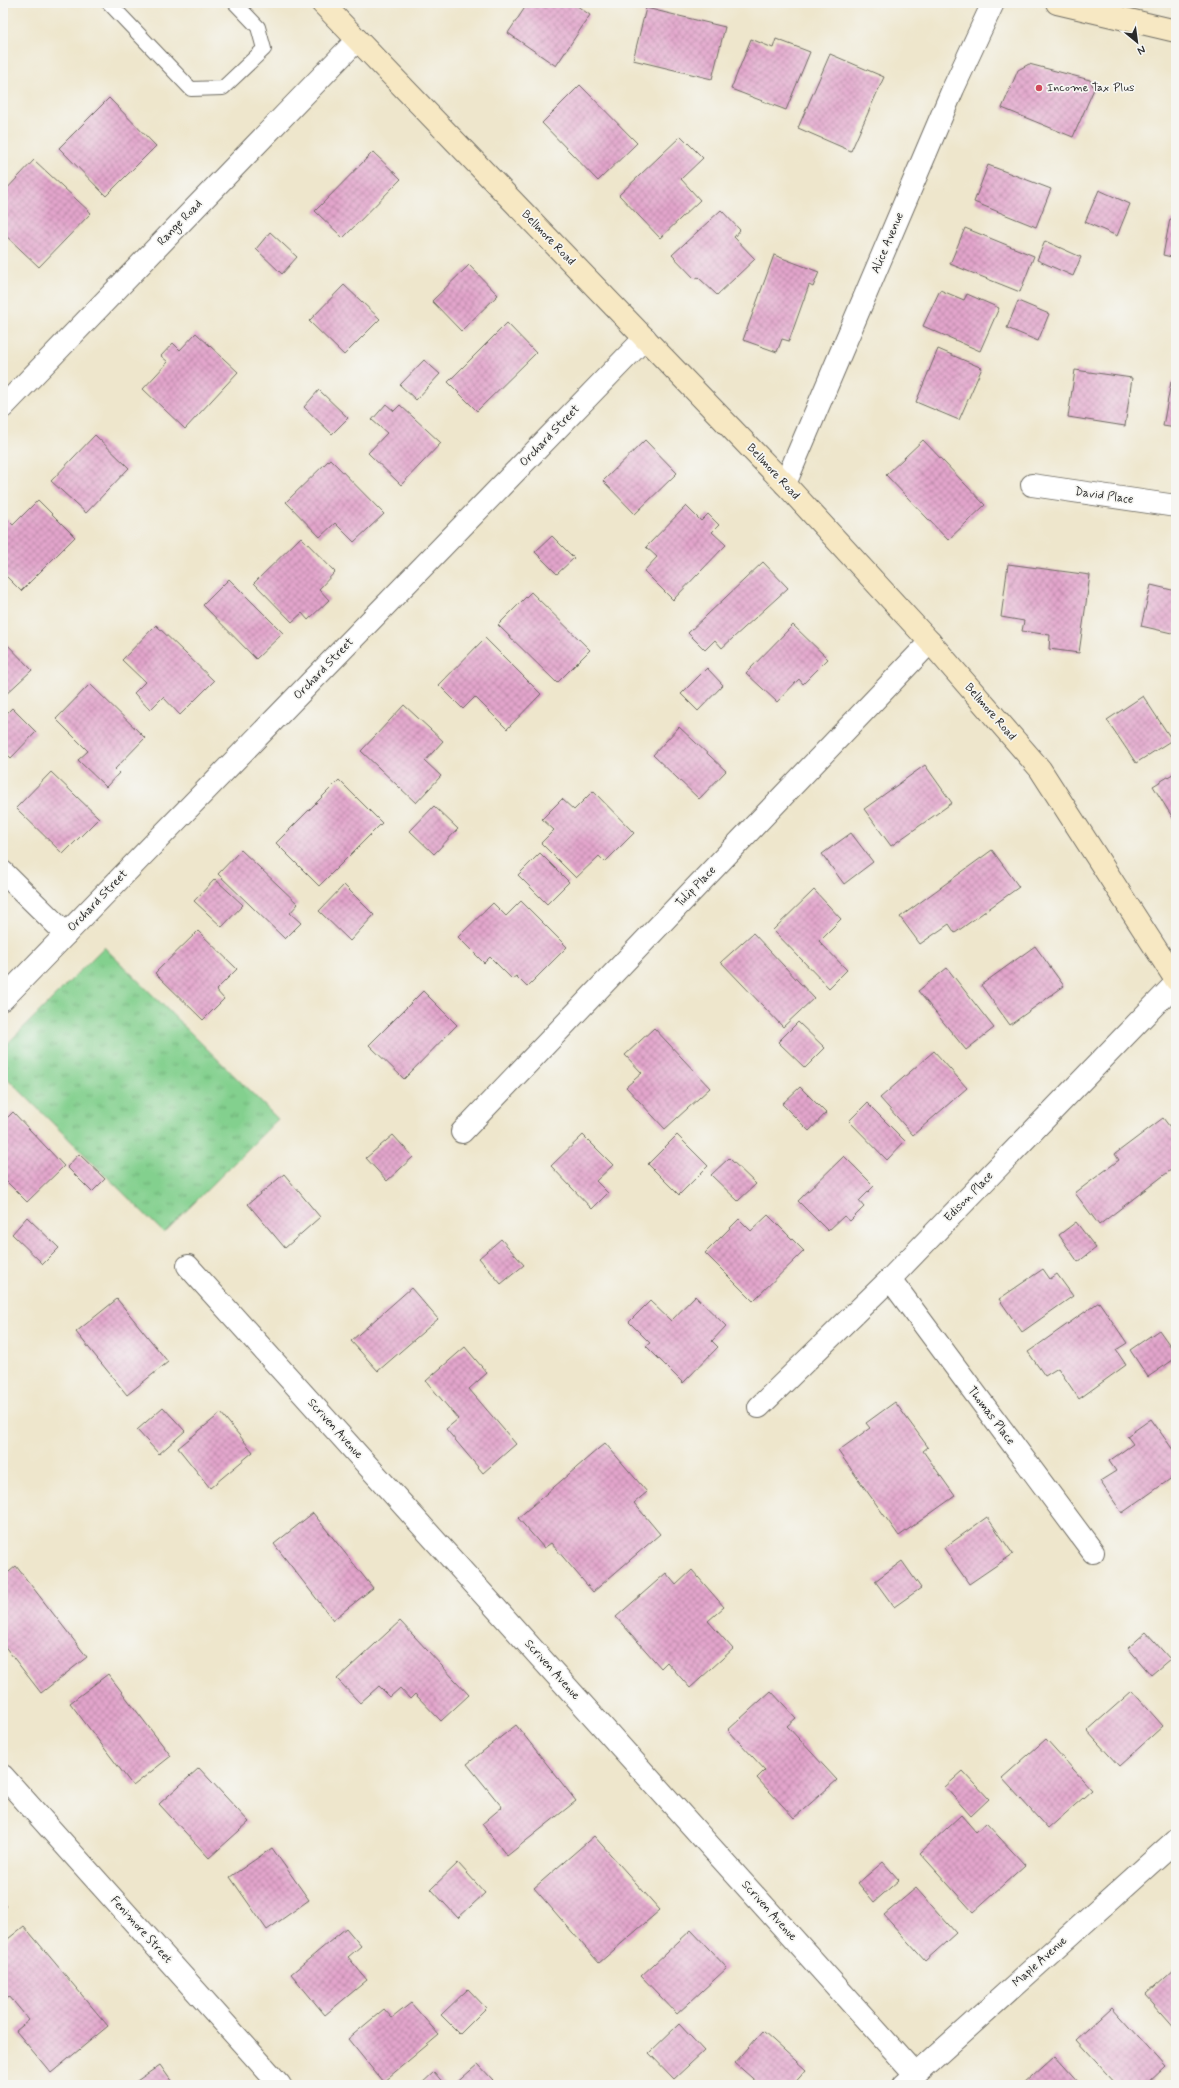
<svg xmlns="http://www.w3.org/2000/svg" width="1179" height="2088" font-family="Mynerve,sans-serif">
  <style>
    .grass { fill: url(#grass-tufts); stroke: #577e5c }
    .building { fill: url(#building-cross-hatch) }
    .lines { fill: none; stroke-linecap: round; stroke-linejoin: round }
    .lane-casing { stroke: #6f6c63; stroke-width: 16 }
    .street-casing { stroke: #6f6c63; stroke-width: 24 }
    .secondary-casing { stroke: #6f6c63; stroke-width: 24 }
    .lane { stroke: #fff; stroke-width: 14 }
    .street { stroke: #fff; stroke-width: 22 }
    .secondary { stroke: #f7e8c3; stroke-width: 22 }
    .poi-dot { fill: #d1495b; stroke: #f6f6f2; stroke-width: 1.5 }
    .labels { text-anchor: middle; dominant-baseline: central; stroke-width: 3.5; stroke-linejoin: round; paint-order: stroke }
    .poi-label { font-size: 12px; fill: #2b2b2b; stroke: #f6f6f2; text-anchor: start }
    .street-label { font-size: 12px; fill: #2b2b2b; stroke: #f6f6f2 }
  </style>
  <defs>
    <pattern id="grass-tufts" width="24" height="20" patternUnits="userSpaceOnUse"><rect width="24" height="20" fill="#83d08e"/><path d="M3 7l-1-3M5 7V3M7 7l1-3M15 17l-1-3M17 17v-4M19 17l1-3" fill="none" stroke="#6ba974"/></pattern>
    <pattern id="building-cross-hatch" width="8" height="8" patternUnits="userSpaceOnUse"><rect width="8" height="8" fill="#e3a5cc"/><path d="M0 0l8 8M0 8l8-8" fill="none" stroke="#b887a6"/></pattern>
  </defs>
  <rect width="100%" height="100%" fill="#f6f6f2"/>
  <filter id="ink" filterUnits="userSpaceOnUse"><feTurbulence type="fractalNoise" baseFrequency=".025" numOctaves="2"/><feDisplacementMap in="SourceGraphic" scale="8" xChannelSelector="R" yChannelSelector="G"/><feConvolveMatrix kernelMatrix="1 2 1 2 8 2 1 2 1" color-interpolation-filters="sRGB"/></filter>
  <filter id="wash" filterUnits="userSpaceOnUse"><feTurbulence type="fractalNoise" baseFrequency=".012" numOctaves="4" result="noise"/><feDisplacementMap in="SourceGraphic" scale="16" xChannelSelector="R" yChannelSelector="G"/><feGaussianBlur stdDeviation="0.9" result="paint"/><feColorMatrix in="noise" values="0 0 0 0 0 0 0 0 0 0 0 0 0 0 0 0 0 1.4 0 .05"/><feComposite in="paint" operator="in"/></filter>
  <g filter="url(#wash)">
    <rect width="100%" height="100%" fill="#eee6cc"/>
    <!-- grass -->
    <path class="grass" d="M104 947 278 1119 164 1233 3 1074V1048Z"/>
    <g id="blocks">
      <!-- building -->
      <g class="building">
        <path d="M528 3H573L590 15 556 66 508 33Z"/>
        <path d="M646 8 725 27 712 79 633 60Z"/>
        <path d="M751 39 773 48 776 39 810 52 786 110 731 89Z"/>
        <path d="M830 54 884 77 851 151 798 128Z"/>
        <path d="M1029 64 1090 80 1094 89 1073 137 1002 108 1018 70Z"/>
        <path d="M580 85 637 143 598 181 542 123Z"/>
        <path d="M109 98 156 146 106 196 59 148Z"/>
        <path d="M681 136 703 158 681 179 700 200 660 238 619 195Z"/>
        <path d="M373 152 401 179 343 238 315 211Z"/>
        <path d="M34 160 91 213 39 267 3 233V193Z"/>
        <path d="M988 165 1051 189 1036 227 974 202Z"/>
        <path d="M1099 190 1130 204 1117 236 1085 222Z"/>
        <path d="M721 210 740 230 734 237 755 259 717 295 698 277 695 279 672 255Z"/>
        <path d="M1170 219 1176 220V258L1163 255Z"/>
        <path d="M965 228 1034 256 1020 292 950 264Z"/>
        <path d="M270 232 297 257 282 274 256 249Z"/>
        <path d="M1045 241 1081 257 1073 276 1037 260Z"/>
        <path d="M774 255 819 272 813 287 809 285 789 341 782 339 777 352 743 340Z"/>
        <path d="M469 265 498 295 461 331 432 301Z"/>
        <path d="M344 285 380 319 344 355 309 321Z"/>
        <path d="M940 290 964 300 967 294 999 308 980 351 923 326Z"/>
        <path d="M1018 301 1049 314 1038 341 1007 328Z"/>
        <path d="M507 323 536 353 477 411 448 382Z"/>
        <path d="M196 333 238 372 185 429 143 389 168 362 161 356 173 343 180 350Z"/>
        <path d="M938 349 982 368 959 420 916 402Z"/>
        <path d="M424 360 440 374 416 400 400 385Z"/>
        <path d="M1075 370 1132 378 1125 426 1068 417Z"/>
        <path d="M1171 382 1176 383V428L1163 426Z"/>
        <path d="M319 390 348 418 332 434 304 407Z"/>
        <path d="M386 404 394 411 400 405 441 443 401 485 368 453 387 433 372 420Z"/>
        <path d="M95 435 129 468 86 513 51 481Z"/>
        <path d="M645 440 677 473 635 514 603 481Z"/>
        <path d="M923 440 985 505 948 540 886 475Z"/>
        <path d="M330 459 384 514 354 542 335 523 320 537 286 502Z"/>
        <path d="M38 500 75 537 21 591 3 573V523L7 519 13 525Z"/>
        <path d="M686 506 701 521 708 514 719 525 712 532 726 545 673 600 644 571 657 557 646 547Z"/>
        <path d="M552 536 574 558 557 574 535 552Z"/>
        <path d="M301 537 335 572 319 589 329 600 308 620 302 613 292 622 254 583Z"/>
        <path d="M763 562 788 588 722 648 715 640 705 650 688 633Z"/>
        <path d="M1008 564 1090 575 1079 653 1049 649 1050 635 1022 631 1024 621 1001 617Z"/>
        <path d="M229 579 283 633 256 659 203 605Z"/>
        <path d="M1151 585 1176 591V634L1141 626Z"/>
        <path d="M531 592 590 650 557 683 498 625Z"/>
        <path d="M156 625 214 681 180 715 163 697 150 710 134 693 145 682 122 660Z"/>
        <path d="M793 625 828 659 803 684 799 679 777 702 746 673Z"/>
        <path d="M485 638 541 694 507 729 475 697 463 709 439 685Z"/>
        <path d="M3 640 32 670 3 697Z"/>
        <path d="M707 668 723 685 698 711 681 694Z"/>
        <path d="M90 684 145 738 115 769 119 773 106 787 78 760 88 751 56 719Z"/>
        <path d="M1143 696 1172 740 1136 763 1107 720Z"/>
        <path d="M404 705 443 741 425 761 441 776 416 803 361 751Z"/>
        <path d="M12 708 36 732 11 758 3 750V717Z"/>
        <path d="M679 727 726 771 699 799 653 755Z"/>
        <path d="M925 765 952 803 891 846 864 809Z"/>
        <path d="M51 772 99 818 63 854 16 808Z"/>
        <path d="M1176 772V823L1153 786Z"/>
        <path d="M339 780 382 823 319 886 276 843Z"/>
        <path d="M593 791 634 833 605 862 599 856 576 878 541 843 554 830 542 819 562 799 574 810Z"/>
        <path d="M434 806 458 829 434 854 410 831Z"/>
        <path d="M851 833 873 862 844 884 822 854Z"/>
        <path d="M241 850 298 904 290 913 301 923 285 939 218 874Z"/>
        <path d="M992 850 1019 887 955 933 949 924 920 944 900 917Z"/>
        <path d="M540 853 569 882 547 904 518 875Z"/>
        <path d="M215 879 243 905 222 927 194 901Z"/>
        <path d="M344 885 374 915 350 941 319 911Z"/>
        <path d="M814 890 841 919 819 941 847 970 829 988 773 930Z"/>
        <path d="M521 901 567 947 527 987 516 976 512 979 490 957 484 963 458 937 493 903 506 916Z"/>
        <path d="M198 931 237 969 216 990 224 999 203 1020 155 973Z"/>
        <path d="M753 933 814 998 783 1027 721 962Z"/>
        <path d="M1035 946 1064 986 1010 1025 981 985Z"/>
        <path d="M947 968 994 1028 966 1050 918 991Z"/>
        <path d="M423 991 457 1025 404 1079 369 1045Z"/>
        <path d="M798 1022 825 1048 805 1068 778 1042Z"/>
        <path d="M654 1028 710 1088 665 1129 626 1087 642 1073 625 1055Z"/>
        <path d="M934 1051 967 1088 913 1135 880 1098Z"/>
        <path d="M800 1087 826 1113 809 1131 782 1104Z"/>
        <path d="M867 1103 905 1141 887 1160 849 1121Z"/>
        <path d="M13 1112 64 1166 27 1202 3 1178V1122Z"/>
        <path d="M1163 1118 1176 1135V1166L1099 1225 1075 1193 1119 1160 1115 1154Z"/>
        <path d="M393 1135 413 1157 387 1181 366 1158Z"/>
        <path d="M583 1135 613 1165 596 1181 608 1193 592 1209 551 1166Z"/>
        <path d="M677 1135 708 1166 679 1195 648 1164Z"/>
        <path d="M79 1154 105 1179 92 1192 67 1167Z"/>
        <path d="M844 1156 874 1186 859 1201 864 1207 850 1221 844 1216 828 1231 798 1201Z"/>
        <path d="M729 1158 756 1184 738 1201 711 1175Z"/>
        <path d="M284 1174 320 1217 285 1248 248 1204Z"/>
        <path d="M768 1215 804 1251 753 1301 705 1253 739 1219 751 1231Z"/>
        <path d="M27 1217 59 1248 43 1264 12 1234Z"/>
        <path d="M1076 1222 1096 1248 1078 1262 1059 1235Z"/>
        <path d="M501 1239 524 1265 501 1284 479 1258Z"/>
        <path d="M1043 1269 1050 1279 1057 1274 1073 1296 1022 1332 999 1299Z"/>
        <path d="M411 1288 438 1319 378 1371 351 1341Z"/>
        <path d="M695 1296 726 1326 712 1341 718 1347 683 1383 646 1346 650 1343 629 1322 650 1301 671 1321Z"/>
        <path d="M117 1299 168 1362 127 1395 76 1332Z"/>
        <path d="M1099 1302 1127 1343 1116 1350 1126 1365 1079 1399 1058 1368 1045 1376 1028 1352Z"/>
        <path d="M1159 1330 1176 1354V1358L1148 1377 1130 1350Z"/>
        <path d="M465 1347 487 1373 469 1389 516 1444 483 1473 446 1429 458 1419 426 1381Z"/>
        <path d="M895 1402 928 1447 923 1451 955 1496 899 1536 838 1451 870 1428 866 1423Z"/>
        <path d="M163 1407 185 1431 159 1454 137 1430Z"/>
        <path d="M221 1413 253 1452 210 1488 178 1448Z"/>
        <path d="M1151 1419 1176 1454V1475L1122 1513 1100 1481 1116 1471 1109 1461 1133 1444 1127 1436Z"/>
        <path d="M605 1443 647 1492 634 1503 660 1534 593 1592 551 1543 544 1548 518 1518Z"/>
        <path d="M313 1513 373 1588 333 1620 274 1544Z"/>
        <path d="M987 1517 1013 1554 969 1584 944 1548Z"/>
        <path d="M902 1561 921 1588 894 1607 875 1581Z"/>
        <path d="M16 1566 87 1657 41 1693 3 1644V1577Z"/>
        <path d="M692 1570 724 1607 708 1621 733 1649 690 1688 667 1662 661 1668 616 1617 666 1573 676 1585Z"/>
        <path d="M400 1621 469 1695 441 1721 415 1694 410 1699 400 1688 390 1697 379 1686 360 1703 337 1679Z"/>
        <path d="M1146 1632 1170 1659 1151 1675 1128 1648Z"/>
        <path d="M108 1674 171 1756 133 1786 70 1703Z"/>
        <path d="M771 1691 796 1718 787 1726 837 1780 794 1818 757 1778 765 1770 728 1730Z"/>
        <path d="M1132 1691 1163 1726 1119 1766 1087 1731Z"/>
        <path d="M516 1725 576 1801 507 1856 482 1824 502 1807 467 1764Z"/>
        <path d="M1046 1739 1092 1790 1048 1829 1002 1778Z"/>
        <path d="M199 1768 249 1822 209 1858 159 1804Z"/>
        <path d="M963 1771 989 1799 971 1816 945 1787Z"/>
        <path d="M961 1815 976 1832 986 1823 1025 1865 973 1912 920 1853Z"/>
        <path d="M594 1836 660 1910 599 1963 534 1888Z"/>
        <path d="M272 1848 309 1900 267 1930 230 1877Z"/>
        <path d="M883 1862 899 1880 874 1902 858 1883Z"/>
        <path d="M458 1863 485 1893 458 1918 431 1889Z"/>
        <path d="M916 1888 956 1933 925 1961 884 1915Z"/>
        <path d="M3 1902 7 1906 3 1910Z"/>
        <path d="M24 1926 108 2026 51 2073 16 2031 29 2020 9 1996 3 2002V1943Z"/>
        <path d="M346 1928 361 1946 348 1957 367 1980 325 2015 291 1974Z"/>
        <path d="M691 1930 727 1968 677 2014 641 1976Z"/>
        <path d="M1176 1968V2029L1146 1995Z"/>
        <path d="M468 1989 486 2008 460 2034 441 2015Z"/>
        <path d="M411 2003 439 2035 383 2082 348 2039 384 2009 392 2018Z"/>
        <path d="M1112 2007 1166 2067 1147 2085H1117L1076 2040Z"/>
        <path d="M679 2024 704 2051 674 2079 649 2053Z"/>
        <path d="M763 2031 806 2070 793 2085H760L735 2063Z"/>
        <path d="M1055 2056 1081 2085H1023Z"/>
        <path d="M478 2064 493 2080 488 2085H454Z"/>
        <path d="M160 2065 174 2085H131Z"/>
        <path d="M434 2072 445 2085H420Z"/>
      </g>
    </g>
  </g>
  <g filter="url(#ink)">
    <use href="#blocks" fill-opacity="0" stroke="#6f6c63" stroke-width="1"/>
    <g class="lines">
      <defs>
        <path id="lane" d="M109 3 191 89 223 88 264 49 258 27 235 3"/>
        <g id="street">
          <path d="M3 407 357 40"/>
          <path d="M785 484 953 89 993 3"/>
          <path d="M1032 485 1176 506"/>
          <path d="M3 872 66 934"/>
          <path d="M3 999 645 338"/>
          <path d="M462 1132 930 642"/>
          <path d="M188 1266 916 2075"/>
          <path d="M890 1279 1093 1552"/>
          <path d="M759 1407 890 1279 1176 983"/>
          <path d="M3 1776 280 2085"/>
          <path d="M904 2085 1176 1840"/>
        </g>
        <g id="secondary">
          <path d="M322 3 785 484 930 642 1040 769 1176 980"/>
          <path d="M1057 3 1176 31"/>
        </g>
      </defs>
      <!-- lane casing -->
      <use href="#lane" class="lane-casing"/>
      <!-- street casing -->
      <use href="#street" class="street-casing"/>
      <!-- secondary casing -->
      <use href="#secondary" class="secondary-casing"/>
      <!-- lane -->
      <use href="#lane" class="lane"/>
      <!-- street -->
      <use href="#street" class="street"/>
      <!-- secondary -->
      <use href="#secondary" class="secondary"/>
    </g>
  </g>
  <!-- markers -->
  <circle class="poi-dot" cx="1039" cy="88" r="4"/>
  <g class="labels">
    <!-- poi labels -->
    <g class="poi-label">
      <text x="1047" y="88">Income Tax Plus</text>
    </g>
    <!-- street labels -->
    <g class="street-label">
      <text transform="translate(180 223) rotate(-46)">Range Road</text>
      <text transform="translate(548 238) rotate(46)">Bellmore Road</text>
      <text transform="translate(888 243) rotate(-67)">Alice Avenue</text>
      <text transform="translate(550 436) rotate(-46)">Orchard Street</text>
      <text transform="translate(773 472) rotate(47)">Bellmore Road</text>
      <text transform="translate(1104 496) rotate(8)">David Place</text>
      <text transform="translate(324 669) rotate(-46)">Orchard Street</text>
      <text transform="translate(990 712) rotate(49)">Bellmore Road</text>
      <text transform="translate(696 887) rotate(-46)">Tulip Place</text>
      <text transform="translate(98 901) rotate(-46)">Orchard Street</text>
      <text transform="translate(969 1197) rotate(-46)">Edison Place</text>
      <text transform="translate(991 1416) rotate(53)">Thomas Place</text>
      <text transform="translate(335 1429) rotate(48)">Scriven Avenue</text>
      <text transform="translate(552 1670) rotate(48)">Scriven Avenue</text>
      <text transform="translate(769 1911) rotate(48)">Scriven Avenue</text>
      <text transform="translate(141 1930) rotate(48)">Fenimore Street</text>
      <text transform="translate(1040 1962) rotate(-42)">Maple Avenue</text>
    </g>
  </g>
  <!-- margin -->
  <rect width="1179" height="2088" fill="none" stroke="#f6f6f2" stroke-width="16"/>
  <!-- north arrow -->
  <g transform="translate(1137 42) rotate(151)" stroke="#f6f6f2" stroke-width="3" paint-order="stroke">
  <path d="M0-3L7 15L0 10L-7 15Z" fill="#2b2b2b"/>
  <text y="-6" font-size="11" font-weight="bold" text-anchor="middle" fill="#2b2b2b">N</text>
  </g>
</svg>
